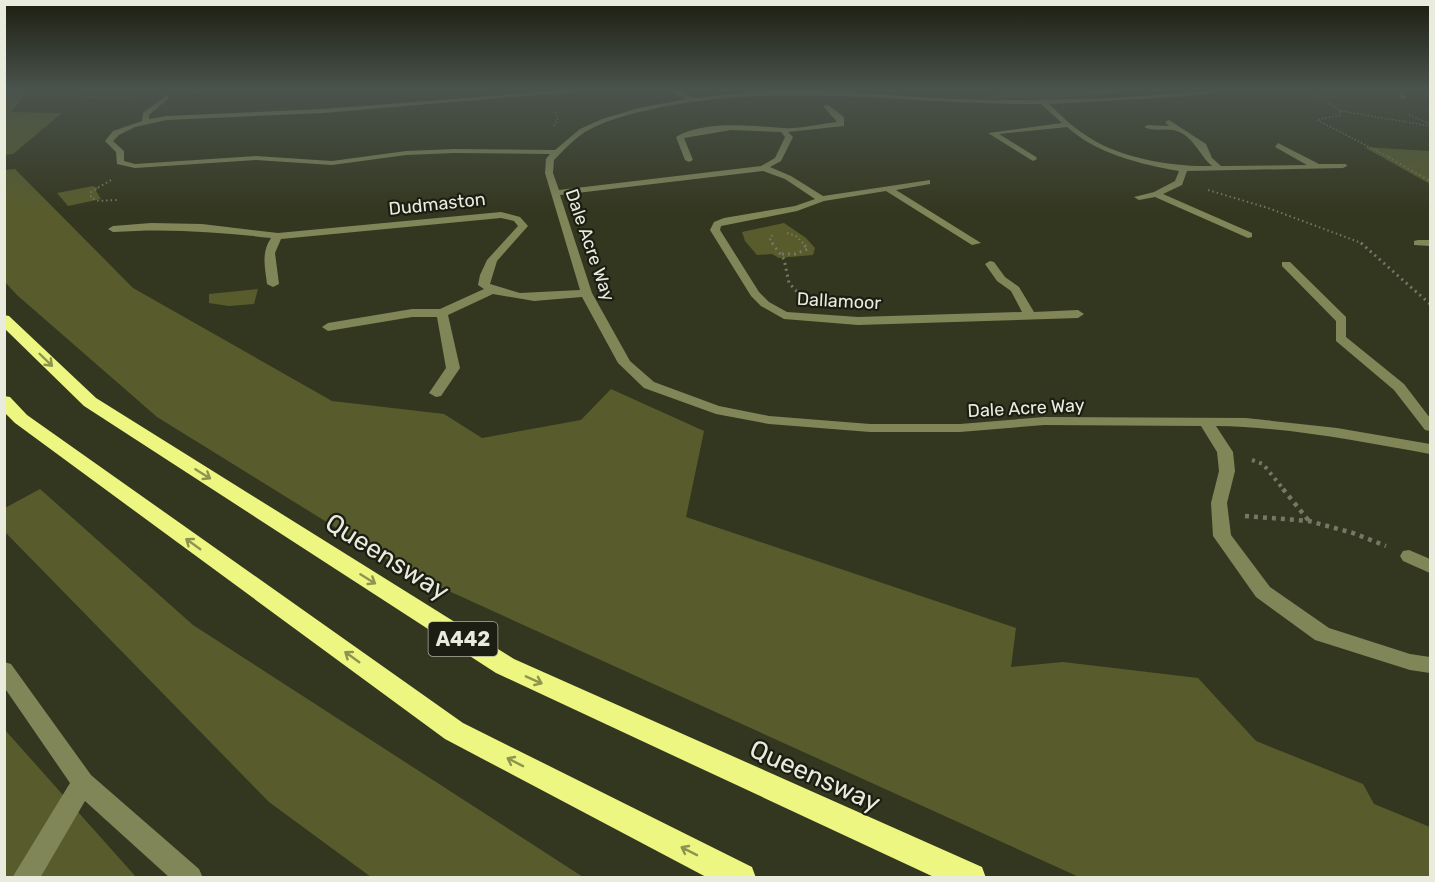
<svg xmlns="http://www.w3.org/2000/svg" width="1435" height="882" font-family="Rubik,sans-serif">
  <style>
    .green { fill: #585c2d }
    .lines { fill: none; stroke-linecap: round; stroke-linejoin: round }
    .path-far4 { stroke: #757863; stroke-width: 1.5; stroke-dasharray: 1.5 2; stroke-linecap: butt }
    .path-far3 { stroke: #757863; stroke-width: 2; stroke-dasharray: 1.5 3; stroke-linecap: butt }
    .path-far2 { stroke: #757863; stroke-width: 3; stroke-dasharray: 2 4; stroke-linecap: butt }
    .path-far1 { stroke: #757863; stroke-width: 4; stroke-dasharray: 3 4.5; stroke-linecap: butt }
    .path { stroke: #757863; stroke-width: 4.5; stroke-dasharray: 4 5; stroke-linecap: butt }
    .minor { fill: #818659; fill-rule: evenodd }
    .highway { fill: #ecf681; fill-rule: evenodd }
    .oneway { stroke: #8e9450 }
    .labels { text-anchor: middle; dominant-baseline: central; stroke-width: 4.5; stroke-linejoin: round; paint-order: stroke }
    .far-street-label { font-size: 18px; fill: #e9ebdc; stroke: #1c1d13 }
    .shield { fill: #1c1d13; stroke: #acada0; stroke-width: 1.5 }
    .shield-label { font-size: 20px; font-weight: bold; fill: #e9ebdc }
    .near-street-label { font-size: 26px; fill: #e9ebdc; stroke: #1c1d13 }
  </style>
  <rect width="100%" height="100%" fill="#34371f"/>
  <!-- green -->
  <g class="green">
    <path d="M5 89H29L11 112 62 113 13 154 5 155Z"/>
    <path d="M1011 89H1162L1061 98H981Z"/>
    <path d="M1364 147 1430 151V184Z"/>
    <path d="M15 169 133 288 332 401 444 414 482 438 581 420 611 389 704 431 686 517 1016 628 1011 667 1063 662 1198 678 1256 741 1363 784 1374 804 1430 827V877H1079L409 573 157 417 17 295 4 281 5 170Z"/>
    <path d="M93 186 98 188 96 191 101 199 68 206 57 193Z"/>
    <path d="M784 223 806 238 815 248 813 255 779 258 772 254 757 255 745 241 742 232Z"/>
    <path d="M258 289 254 304 229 306 209 303V294Z"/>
    <path d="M40 489 193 625 583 877H371L269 802 5 532V508Z"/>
    <path d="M5 730 136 877H5Z"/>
  </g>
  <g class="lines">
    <!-- path-far4 -->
    <g class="path-far4">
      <path d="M1304 89 1341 111 1430 126"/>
      <path d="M4 93C48 92 91 99 135 98"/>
      <path d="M1341 111 1340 115 1317 120 1391 158"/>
      <path d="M1409 115 1430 124"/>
      <path d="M554 126 558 118 555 111"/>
    </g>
    <!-- path-far3 -->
    <g class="path-far3">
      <path d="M1388 157 1430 181"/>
      <path d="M111 180 91 192V198L99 201 117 200"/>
      <path d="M1208 190 1268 208 1364 244"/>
      <path d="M787 233 796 236 804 244"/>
      <path d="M773 244 770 239 773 234"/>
    </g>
    <!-- path-far2 -->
    <g class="path-far2">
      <path d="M772 243 784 259 789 283 800 295"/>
      <path d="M1361 243 1430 304"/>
      <path d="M782 254H795L808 249 802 243"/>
    </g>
    <!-- path-far1 -->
    <path class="path-far1" d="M1252 460 1263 464 1284 490"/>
    <!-- path -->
    <g class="path">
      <path d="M1283 489 1309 521"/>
      <path d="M1245 516 1309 521 1353 533 1386 546"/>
    </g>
    <!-- minor -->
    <g class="minor">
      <path d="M196 89H205L192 93V91Z"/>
      <path d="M580 89H609L323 113 167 120 135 127 119 135 113 141 124 151V161L135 164 256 156 332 161 406 151 454 149 555 150 580 129 602 119 639 108 686 99 668 89H676L694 98 762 91 812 90 953 99 1016 100 1112 98 1242 89 1176 97 1049 104C1060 114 1071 126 1084 134 1117 158 1172 167 1212 166 1199 155 1193 134 1173 130 1164 128 1153 132 1144 127L1148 125 1169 126 1165 122 1169 120 1206 144 1212 158 1221 166 1307 165 1275 147 1278 143 1319 164H1346L1347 166 1343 168 1187 171 1182 185 1163 194 1252 233V237L1248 238 1155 197 1139 200 1134 197 1154 192 1175 181 1179 171C1140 164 1097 154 1067 127L999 134 1036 157 1037 159 1033 161 988 133 1062 123 1041 104C917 105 795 83 672 105 642 111 611 117 585 132 573 140 564 150 554 160L553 173 559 190 761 166 775 158 785 137 781 132 731 130 684 138 693 160 689 162 685 160 676 137C704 120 750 126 782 128 800 129 819 124 837 122L823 106 828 105 844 117V126L788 132 793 137 781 161 770 167 791 176 823 196 930 180V184L896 190 981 243 972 245 886 191 824 201 797 211 721 226 720 230 759 292 769 302 787 312 858 317 1022 312 1011 291 997 281 985 264 990 261 994 262 1005 277 1019 287 1034 312 1078 310 1084 314 1078 318 858 325 784 319 761 306 751 296 710 230 714 222 724 218 795 206 815 199 785 179 763 171 560 195 592 293 630 361 654 382 719 406 769 416 870 424H960L1044 417 1246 418 1337 428 1430 444V454C1359 441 1288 427 1216 426L1233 452 1235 471 1227 503 1231 535 1270 587 1329 628 1410 654 1430 657V673L1410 670 1315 640 1256 597 1213 536 1211 503 1219 471 1217 452 1201 426 1044 425 960 432H870L769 424 716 414 644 388 618 363 582 297 534 301 493 294 448 315 460 368 441 396 436 397 429 393 446 368 437 317H412L328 331 322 327 328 323 412 309H440L484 289 478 285 480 275 487 260 518 226 514 221 501 218 281 239 275 253 279 284 273 287 267 284C265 267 261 253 271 238 218 232 167 228 113 232L108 229 113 226 151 223 202 224 278 233 501 212 520 217 528 226 497 261 490 284 520 293 580 290 545 173 546 159 550 154 454 153 406 155 332 165 256 160 135 168 117 164 116 152 105 141 113 131 142 121 143 113 167 95 169 98 149 115V119L167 116 323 109Z"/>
      <path d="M1398 89H1404L1405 99H1401Z"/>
      <path d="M1418 240H1430V246L1414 245V241Z"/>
      <path d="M1282 262H1290L1346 317V337L1404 384 1430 418V431L1425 430 1394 390 1336 341V321L1282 266Z"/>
      <path d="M1409 550 1430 559V573L1403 561 1400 556 1403 551Z"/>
      <path d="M4 662 11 664 91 775 199 869 203 878H170L85 801 40 878H12L70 783 4 687Z"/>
    </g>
    <!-- highway -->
    <g class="highway">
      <path d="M4 315 9 316 96 398 514 659 982 867 986 878H936L496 673 84 406 4 328Z"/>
      <path d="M4 396 10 397 27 415 463 723 752 867 756 878H708L445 739 15 423 4 412Z"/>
    </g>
  </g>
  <!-- one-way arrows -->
  <defs><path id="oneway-shaft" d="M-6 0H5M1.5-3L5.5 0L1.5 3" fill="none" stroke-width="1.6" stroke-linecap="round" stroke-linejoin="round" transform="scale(1.5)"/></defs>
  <g class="oneway">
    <use href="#oneway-shaft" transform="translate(46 360) rotate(44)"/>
    <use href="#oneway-shaft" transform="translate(203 474) rotate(32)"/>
    <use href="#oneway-shaft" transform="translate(193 544) rotate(-144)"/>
    <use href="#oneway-shaft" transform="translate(368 579) rotate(32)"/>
    <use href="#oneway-shaft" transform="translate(352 657) rotate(-144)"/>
    <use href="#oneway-shaft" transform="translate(534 680) rotate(24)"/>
    <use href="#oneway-shaft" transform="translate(515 762) rotate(-153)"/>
    <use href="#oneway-shaft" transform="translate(689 851) rotate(-153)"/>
  </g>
  <!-- sky -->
  <linearGradient id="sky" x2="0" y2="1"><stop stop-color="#1d1e11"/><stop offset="0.42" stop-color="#4a534d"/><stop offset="1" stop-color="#4a534d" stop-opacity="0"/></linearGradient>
  <rect width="1435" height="213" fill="url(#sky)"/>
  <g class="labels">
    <!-- far-street labels -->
    <g class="far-street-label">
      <text transform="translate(437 204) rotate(-6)">Dudmaston</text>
      <text transform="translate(590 245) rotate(71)">Dale Acre Way</text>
      <text transform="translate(839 301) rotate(3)">Dallamoor</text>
      <text transform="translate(1026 408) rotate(-3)">Dale Acre Way</text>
    </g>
    <!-- shield labels -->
    <rect class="shield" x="428.5" y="622" width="69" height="34" rx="4.5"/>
    <g class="shield-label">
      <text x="463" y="639">A442</text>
    </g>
    <!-- near-street labels -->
    <g class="near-street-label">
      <text transform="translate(387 557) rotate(32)">Queensway</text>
      <text transform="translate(815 776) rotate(24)">Queensway</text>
    </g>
  </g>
  <!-- border -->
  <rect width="1435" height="882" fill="none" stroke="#e9ebdc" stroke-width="12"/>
</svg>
